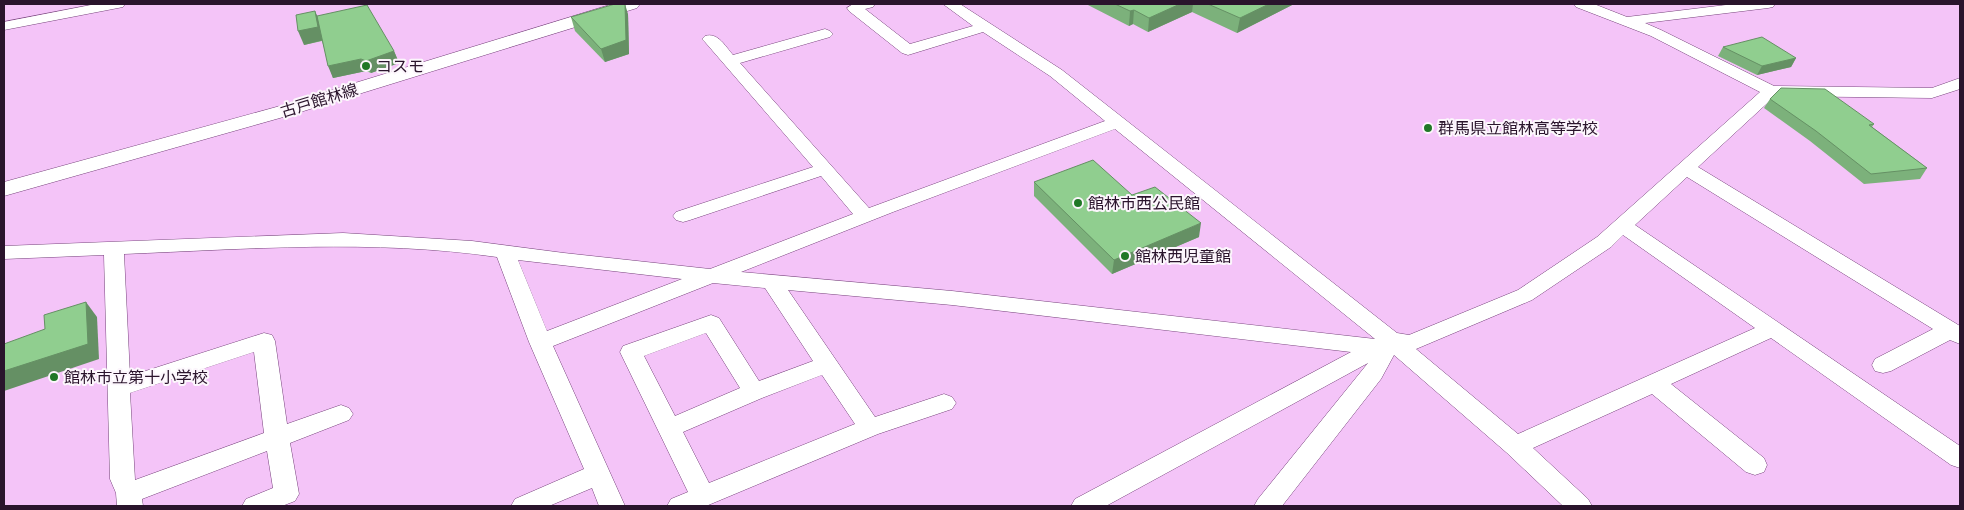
<svg xmlns="http://www.w3.org/2000/svg" width="1964" height="510" font-family="Quicksand,'Noto Sans JP',sans-serif">
  <style>
    .lines { fill: none; stroke-linecap: round; stroke-linejoin: round }
    .minor-casing { stroke: #77437c; stroke-width: 1 }
    .major-casing { stroke: #77437c; stroke-width: 1 }
    .minor { fill: #fff; fill-rule: evenodd }
    .major { fill: #fff; fill-rule: evenodd }
    .wall { fill: #7cb17b }
    .shaded-wall { fill: #659064 }
    .building { fill: #90ce8f; stroke: #659064 }
    .poi-dot { fill: #207826; stroke: #fcf6fc; stroke-width: 2 }
    .labels { text-anchor: middle; dominant-baseline: central; stroke-width: 4; stroke-linejoin: round; paint-order: stroke }
    .poi-label { font-size: 16px; fill: #2a142c; stroke: #fcf6fc; text-anchor: start }
    .street-label { font-size: 16px; fill: #2a142c; stroke: #fcf6fc }
  </style>
  <rect width="100%" height="100%" fill="#f4c4f8"/>
  <g class="lines">
    <defs>
      <g id="minor">
        <path d="M96 4H125L123 7 118 8 4 30V22Z"/>
        <path d="M853 4H875L873 7 865 9 910 44 973 26 943 4H960L1062 70 1397 333 1409 335 1518 290 1597 237 1760 92 1651 36 1576 7 1574 4H1594L1627 17 1734 4H1775L1773 7 1768 8 1645 23 1661 30 1774 86 1932 88 1960 78V89L1932 98 1775 96 1698 167 1960 326V344L1950 340 1891 371 1883 373 1875 371 1872 365 1875 359 1933 329 1687 177 1635 225 1960 446V468L1951 465 1771 338 1671 384 1764 458 1767 465 1764 472 1755 475 1746 472 1652 394 1533 448 1588 499 1592 506H1563L1507 453 1394 355 1381 379 1282 506H1254L1258 499 1368 363 1106 506H1071L1075 499 1351 352 952 305 788 290 875 417 944 394 952 397 956 403 952 409 878 434 706 506H667L671 499 688 492 620 352 623 346 711 315 719 318 759 381 813 361 765 288 713 283 553 346 625 506H599L592 488 549 506H511L515 499 584 469 529 342 497 257C373 239 248 249 124 254L130 376 264 333 272 335 275 341 287 424 341 405 349 408 353 414 349 420 290 443 299 494 295 501 282 506H242L246 499 273 488 267 451 142 499 143 506H117L116 493 110 479 104 255 4 259V246L343 233 472 241 564 253 710 269 853 214 821 176 690 220 683 222 676 220 673 216 676 212 813 167 705 42 702 39 705 36C718 32 725 46 733 55L825 29 830 31 833 34 830 37 740 63 869 208 1105 121 1050 76 983 32 908 55 902 53 849 11 847 8ZM1115 129 1375 339 952 291 741 272 893 212ZM1623 235 1755 328 1518 434 1416 349 1532 300 1611 247ZM518 260 682 279 547 331ZM706 333 740 388 675 416 644 356ZM254 352 264 433 135 480 130 393ZM822 375 855 424 709 483 683 432 762 398Z"/>
      </g>
      <path id="major" d="M613 4H640L637 8 294 114 4 196V182L280 106Z"/>
    </defs>
    <!-- minor casing -->
    <use href="#minor" class="minor-casing"/>
    <!-- major casing -->
    <use href="#major" class="major-casing"/>
    <!-- minor -->
    <use href="#minor" class="minor"/>
    <!-- major -->
    <use href="#major" class="major"/>
  </g>
  <!-- wall -->
  <g class="wall">
    <path d="M1086 4H1294L1237 33 1192 12 1148 32 1133 24 1129 26Z"/>
    <path d="M628 14 629 54 605 62 575 31 571 17Z"/>
    <path d="M317 16 394 51 399 63 371 73 366 71 333 78 322 41 304 45Z"/>
    <path d="M1723 47 1796 58 1791 67 1757 75 1718 56Z"/>
    <path d="M1770 99 1874 124 1872 127 1927 168 1920 179 1864 184 1810 141 1764 108Z"/>
    <path d="M1034 182 1132 195 1199 237 1112 274 1034 196Z"/>
  </g>
  <!-- shaded-wall -->
  <g class="shaded-wall">
    <path d="M625 4 628 14 629 54 605 62 601 49Z"/>
    <path d="M1180 4H1193L1192 12 1148 32 1149 18Z"/>
    <path d="M1269 4H1294L1237 33 1240 18Z"/>
    <path d="M1134 10 1133 24 1129 26 1130 11Z"/>
    <path d="M315 11 321 24 324 40 304 45 298 31Z"/>
    <path d="M394 51 399 63 371 73 366 61Z"/>
    <path d="M1796 58 1791 67 1757 75 1762 66Z"/>
    <path d="M361 59 366 71 333 78 328 66Z"/>
    <path d="M1201 223 1199 237 1112 274 1114 260Z"/>
    <path d="M86 302 97 317 99 359 4 391V371Z"/>
  </g>
  <!-- building -->
  <g class="building">
    <path d="M615 4H625L626 40 601 49 571 17Z"/>
    <path d="M1115 4H1180L1149 18 1134 10 1130 11Z"/>
    <path d="M1208 4H1269L1240 18Z"/>
    <path d="M367 5 394 51 366 61 361 59 328 66 317 16Z"/>
    <path d="M315 11 318 27 298 31 296 15Z"/>
    <path d="M1762 37 1796 58 1762 66 1723 47Z"/>
    <path d="M1781 88 1825 89 1874 124 1869 125 1927 168 1871 174 1816 131 1770 99Z"/>
    <path d="M1093 160 1132 195 1155 187 1201 223 1114 260 1034 182Z"/>
    <path d="M86 302 88 344 4 371V344L45 329 44 315Z"/>
  </g>
  <!-- markers -->
  <g class="poi-dot">
    <circle cx="366" cy="66" r="5"/>
    <circle cx="1428" cy="128" r="5"/>
    <circle cx="1078" cy="203" r="5"/>
    <circle cx="1125" cy="256" r="5"/>
    <circle cx="54" cy="377" r="5"/>
  </g>
  <g class="labels">
    <!-- poi labels -->
    <g class="poi-label">
      <text x="376" y="66">コスモ</text>
      <text x="1438" y="128">群馬県立館林高等学校</text>
      <text x="1088" y="203">館林市西公民館</text>
      <text x="1135" y="256">館林西児童館</text>
      <text x="64" y="377">館林市立第十小学校</text>
    </g>
    <!-- street labels -->
    <g class="street-label">
      <text transform="translate(319 100) rotate(-17)">古戸館林線</text>
    </g>
  </g>
  <!-- border -->
  <rect width="1964" height="510" fill="none" stroke="#2a142c" stroke-width="10"/>
</svg>
